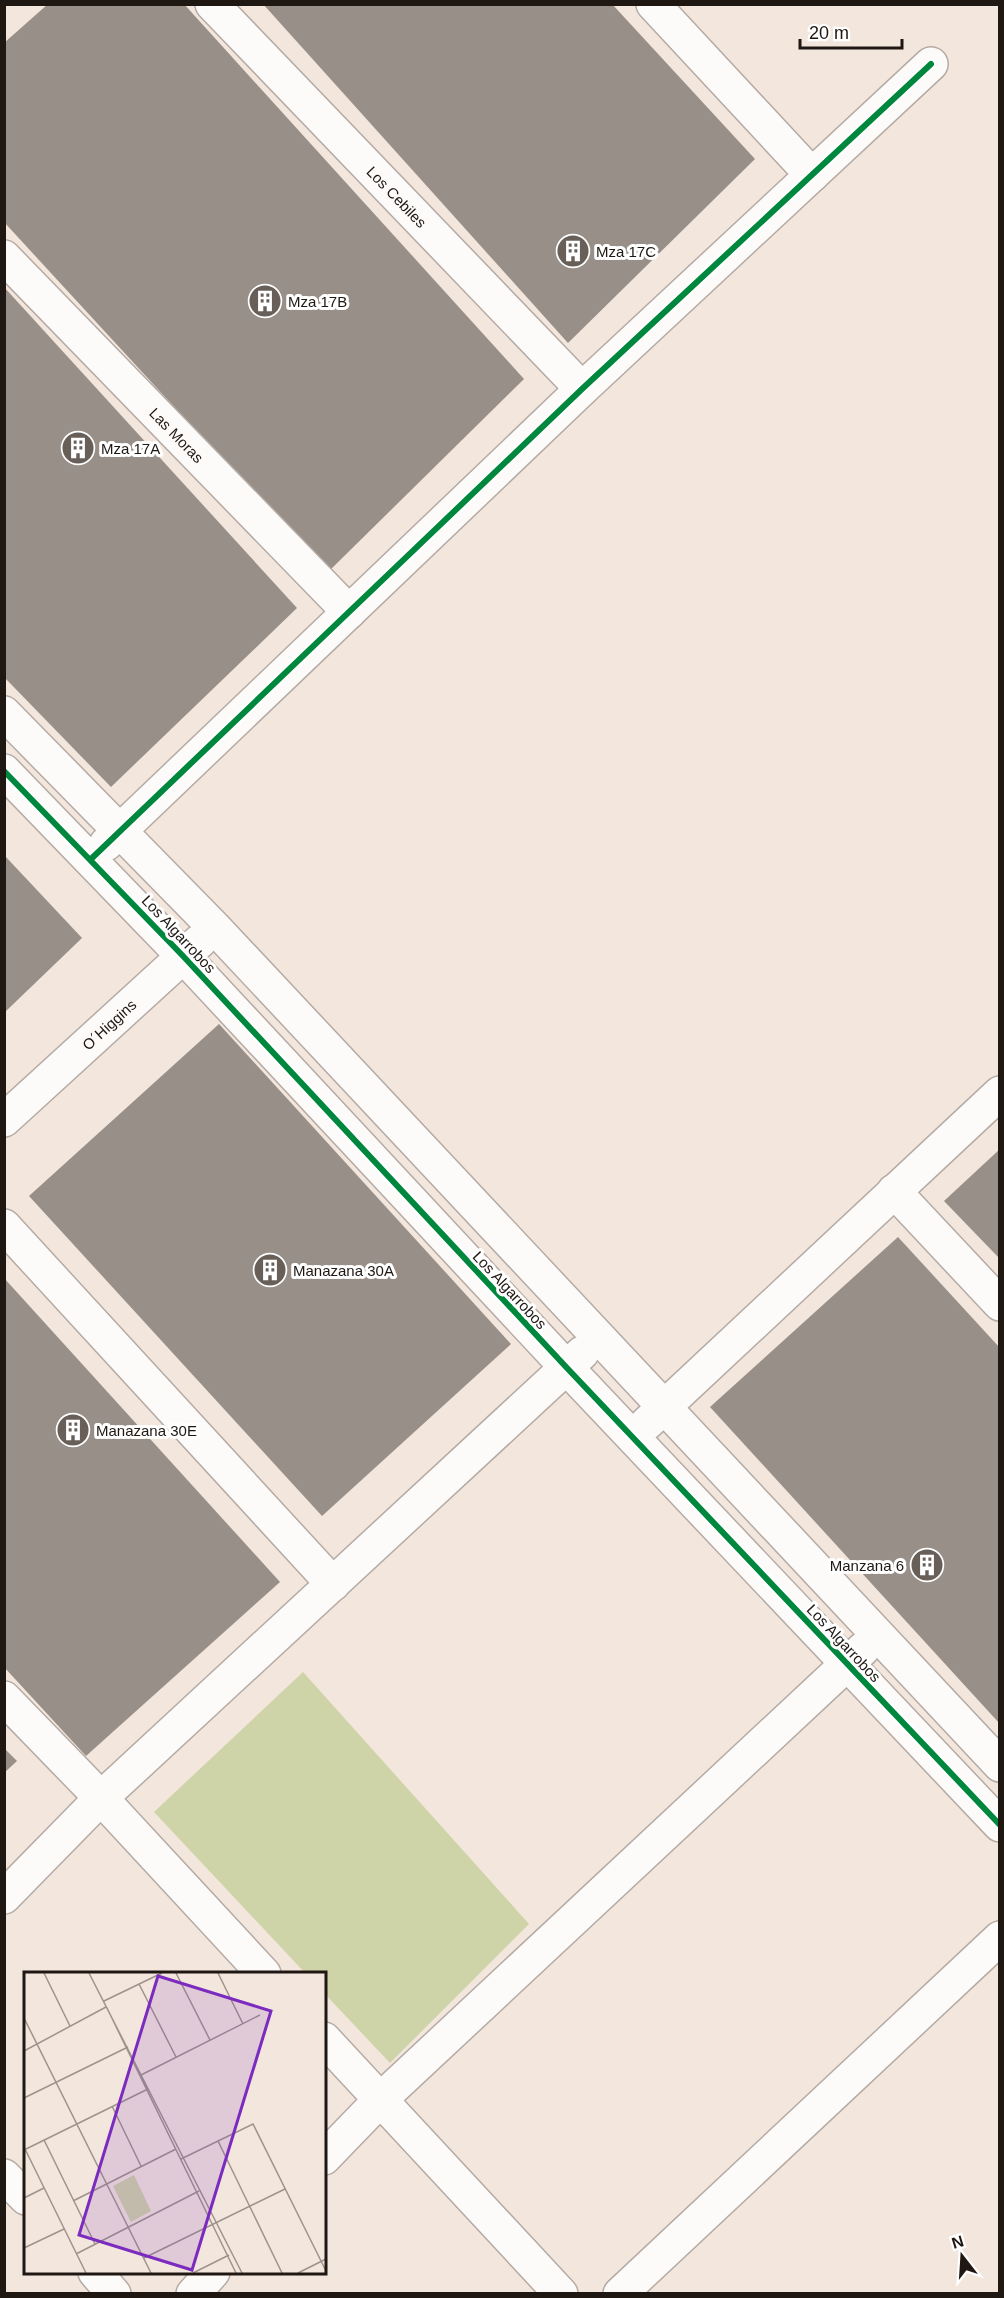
<svg xmlns="http://www.w3.org/2000/svg" width="1004" height="2298" font-family="Helvetica,sans-serif">
  <style>
    .green { fill: #cfd3a8 }
    .building { fill: #978f88 }
    .lines { fill: none; stroke-linecap: round; stroke-linejoin: round }
    .minor-casing { stroke: #b5aba5; stroke-width: 36 }
    .minor { stroke: #fdfbfa; stroke-width: 33 }
    .cycleway-casing { stroke: #fff; stroke-width: 10 }
    .cycleway { stroke: #00873e; stroke-width: 6 }
    .labels { text-anchor: middle; dominant-baseline: central; stroke-width: 6; stroke-linejoin: round; paint-order: stroke }
    .street-label { font-size: 15px; fill: #1f1712; stroke: #fff }
    .poi-label { font-size: 15px; fill: #1f1712; stroke: #fff; text-anchor: start }
    .inset-road { fill: none; stroke: #9e938c; stroke-width: 1.5 }
    .view { fill: #7b2cbf; fill-opacity: 0.15; stroke: #7b2cbf; stroke-width: 3 }
    .inset-edge { fill: none; stroke: #1f1712; stroke-width: 3 }
  </style>
  <rect width="100%" height="100%" fill="#f3e6dd"/>
  <!-- green -->
  <path class="green" d="M303 1672 529 1924 390 2063 324 1993V1974H306L154 1812Z"/>
  <!-- building -->
  <g class="building">
    <path d="M48 4H184L524 379 327 573 4 222V43Z"/>
    <path d="M263 4H612L755 159 568 343Z"/>
    <path d="M4 287 297 608 111 787 4 677Z"/>
    <path d="M5 856 82 938 5 1012Z"/>
    <path d="M219 1024 511 1344 322 1516 29 1196Z"/>
    <path d="M1000 1149V1259L944 1201Z"/>
    <path d="M898 1237 1000 1348V1724L710 1407Z"/>
    <path d="M4 1278 280 1582 86 1756 4 1667Z"/>
    <path d="M4 1748 17 1761 4 1773Z"/>
  </g>
  <g class="lines">
    <defs>
      <g id="minor">
        <path id="s1" d="M212 4 582 389"/>
        <path d="M653 4 812 175"/>
        <path id="s2" d="M4 257 349 612"/>
        <path d="M4 713 214 927 1000 1765"/>
        <path d="M4 771 183 956 567 1368 1000 1825"/>
        <path d="M106 844 582 389 931 64"/>
        <path id="s3" d="M4 1120 200 941"/>
        <path d="M894 1191 1000 1304"/>
        <path d="M4 1226 333 1584"/>
        <path d="M646 1424 1000 1093"/>
        <path d="M4 1698 101 1798 264 1974"/>
        <path d="M4 1897 101 1798 582 1353"/>
        <path d="M324 2039 561 2294"/>
        <path d="M324 2158 380 2100 863 1649"/>
        <path d="M4 2176 26 2198"/>
        <path d="M95 2272 114 2294"/>
        <path d="M193 2294 213 2272"/>
        <path d="M620 2294 1000 1938"/>
      </g>
    </defs>
    <!-- minor casing -->
    <use href="#minor" class="minor-casing"/>
    <!-- minor -->
    <use href="#minor" class="minor"/>
    <defs>
      <g id="cycleway">
        <path d="M4 771 183 956 567 1368 1000 1825"/>
        <path d="M91 859 582 389 931 64"/>
      </g>
    </defs>
    <!-- cycleway casing -->
    <use href="#cycleway" class="cycleway-casing"/>
    <!-- cycleway -->
    <use href="#cycleway" class="cycleway"/>
  </g>
  <!-- icons -->
  <defs>
    <symbol id="building-disc" viewBox="-11 -11 22 22"><circle r="9.5" fill="#695f59" stroke="#fff"/><path d="M-4-6H4V6H1V3H-1V6H-4ZM-2.5-4.3h1.7v1.8h-1.7ZM.8-4.3h1.7v1.8H.8ZM-2.5-1h1.7V.8h-1.7ZM.8-1h1.7V.8H.8Z" fill="#fff"/></symbol>
  </defs>
  <g fill-rule="evenodd">
    <use href="#building-disc" x="554" y="232" width="38" height="38"/>
    <use href="#building-disc" x="246" y="282" width="38" height="38"/>
    <use href="#building-disc" x="59" y="429" width="38" height="38"/>
    <use href="#building-disc" x="251" y="1251" width="38" height="38"/>
    <use href="#building-disc" x="54" y="1411" width="38" height="38"/>
    <use href="#building-disc" x="908" y="1546" width="38" height="38"/>
  </g>
  <g class="labels">
    <!-- street labels -->
    <g class="street-label">
      <text stroke="none"><textPath href="#s1" startOffset="267">Los Cebiles</textPath></text>
      <text stroke="none"><textPath href="#s2" startOffset="248">Las Moras</textPath></text>
      <text transform="translate(179 934) rotate(47)">Los Algarrobos</text>
      <text stroke="none"><textPath href="#s3" startOffset="142">O´Higgins</textPath></text>
      <text transform="translate(510 1290) rotate(47)">Los Algarrobos</text>
      <text transform="translate(844 1643) rotate(47)">Los Algarrobos</text>
    </g>
    <!-- poi labels -->
    <g class="poi-label">
      <text x="596" y="251">Mza 17C</text>
      <text x="288" y="301">Mza 17B</text>
      <text x="101" y="448">Mza 17A</text>
      <text x="293" y="1270">Manazana 30A</text>
      <text x="96" y="1430">Manazana 30E</text>
      <text x="904" y="1565" text-anchor="end">Manzana 6</text>
    </g>
  </g>
  <!-- overview -->
  <g transform="translate(24 1972)">
    <rect width="302" height="302" fill="#f3e6dd"/>
    <path d="M110 203 127 239 107 250 89 214Z" fill="#cfd3a8"/>
    <path class="inset-road" d="M20 1 46 54M65 1 218 301M152 1 186 68M194 1 219 52M115 12 152 85M80 29 138 1M83 36 212 301M0 46 127 301M0 79 82 35M117 103 236 43M0 126 104 75M88 134 117 194M20 168 71 272M194 169 258 301M0 175 62 301M0 178 124 117M157 187 229 152 302 299M0 226 20 216M49 229 152 177M0 276 40 257M52 282 175 219M120 286 261 217M169 301 205 283M274 301 302 287"/>
    <path class="view" d="M134 4 247 39 168 298 55 263Z"/>
    <rect width="302" height="302" class="inset-edge"/>
  </g>
  <!-- border -->
  <rect width="1004" height="2298" fill="none" stroke="#1f1712" stroke-width="12"/>
  <!-- north arrow -->
  <g transform="translate(962 2256) rotate(343)" stroke="#ffffff" stroke-width="4.5" paint-order="stroke">
  <path d="M0-4.5L10 22L0 15L-10 22Z" fill="#1f1712"/>
  <text y="-9" font-size="16" font-weight="bold" text-anchor="middle" fill="#1f1712">N</text>
  </g>
  <!-- scale -->
  <path d="M800 39v9h102v-9" fill="none" stroke="#1f1712" stroke-width="3"/>
  <text x="809" y="39" font-size="18" fill="#1f1712" stroke="#ffffff" stroke-width="4.5" paint-order="stroke">20 m</text>
</svg>
